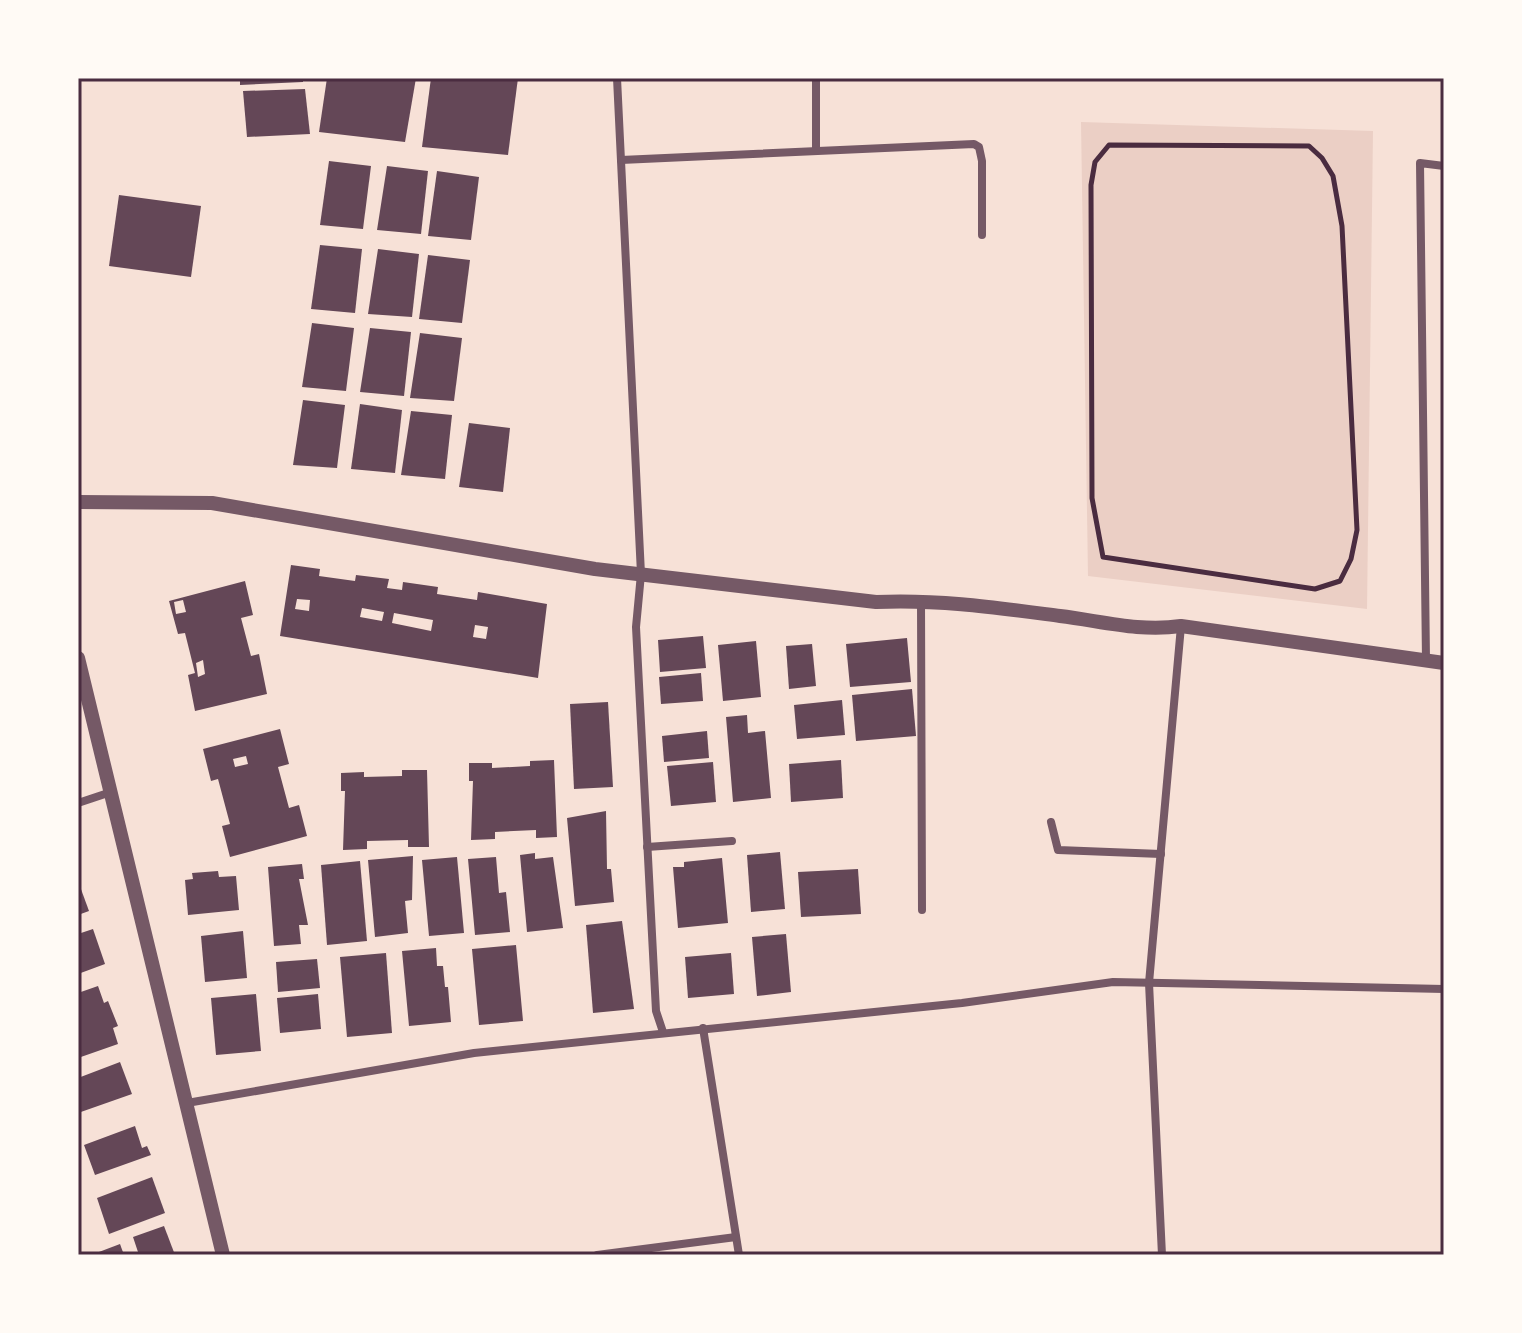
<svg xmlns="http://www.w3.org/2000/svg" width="1522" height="1333" font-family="'IBM Plex Sans',sans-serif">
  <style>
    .green { fill: #ebcfc5 }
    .building { fill: #644757; fill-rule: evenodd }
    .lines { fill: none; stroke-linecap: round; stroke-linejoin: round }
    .path { stroke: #4a2c40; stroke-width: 5 }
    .minor { stroke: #755966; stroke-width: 8 }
    .tertiary { stroke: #755966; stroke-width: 14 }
    .neatline { fill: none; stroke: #4a2c40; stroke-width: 3 }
  </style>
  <rect width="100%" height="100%" fill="#f7e1d7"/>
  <!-- green -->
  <path class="green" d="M1081 122 1373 131 1367 609 1088 576Z"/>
  <!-- building -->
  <g class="building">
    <path d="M240 78H303V82L240 85Z"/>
    <path d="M327 78H416L405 142 319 132Z"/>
    <path d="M431 78H518L508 155 422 147Z"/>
    <path d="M305 89 310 134 247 137 243 91Z"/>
    <path d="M329 161 371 166 363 229 320 225Z"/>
    <path d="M387 166 428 171 421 234 377 230Z"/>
    <path d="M437 171 479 177 471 240 428 236Z"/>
    <path d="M119 195 201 206 191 277 109 266Z"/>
    <path d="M320 245 362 249 355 313 311 309Z"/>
    <path d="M378 249 419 254 412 317 368 314Z"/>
    <path d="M428 255 470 260 462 323 419 319Z"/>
    <path d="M312 323 354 328 346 391 302 387Z"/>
    <path d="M370 328 411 332 404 396 360 392Z"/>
    <path d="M420 333 462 338 454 401 410 398Z"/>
    <path d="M303 400 345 405 337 468 293 465Z"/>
    <path d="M360 404 402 410 395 473 351 469Z"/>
    <path d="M411 411 452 415 445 479 401 475Z"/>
    <path d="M469 423 510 428 503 492 459 487Z"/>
    <path d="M291 565 320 569 319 576 355 581 356 575 389 579 387 588 402 590 403 582 438 587 437 594 477 600 478 592 547 604 538 678 280 636ZM297 599 310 600 309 611 295 609ZM362 608 384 612 382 621 360 617ZM394 613 433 620 431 631 392 623ZM475 625 488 627 486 639 473 637Z"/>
    <path d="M245 581 253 615 241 618 251 656 259 654 267 694 195 711 188 675 195 673 185 633 178 634 169 601ZM183 600 186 612 176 614 174 602ZM203 660 205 674 198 677 196 663Z"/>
    <path d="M703 636 706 668 660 672 658 640Z"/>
    <path d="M907 638 911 682 850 687 846 644Z"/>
    <path d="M756 641 761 697 723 701 718 645Z"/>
    <path d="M812 644 816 686 789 689 786 646Z"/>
    <path d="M701 673 703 701 661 704 659 677Z"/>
    <path d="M912 689 916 736 856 741 852 695Z"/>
    <path d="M842 700 845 735 797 739 794 705Z"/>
    <path d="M608 702 613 787 574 789 570 704Z"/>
    <path d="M747 715 748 733 765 731 771 798 733 802 726 717Z"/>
    <path d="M280 729 289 764 278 767 289 808 299 805 307 836 230 857 222 826 230 824 218 779 211 781 203 749ZM246 756 248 764 235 767 233 759Z"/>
    <path d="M707 731 709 758 664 762 662 736Z"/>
    <path d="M554 760 557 837 536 838V830L495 832V839L471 840 473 781H469V763H492V768L530 766V761Z"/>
    <path d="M841 760 843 798 791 802 789 764Z"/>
    <path d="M713 762 716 802 671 806 667 766Z"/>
    <path d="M402 770H427L429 847H408V840L367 841V849L343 850 345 791H341V773L364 772V777L402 776Z"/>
    <path d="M606 811 607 869H611L614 902 575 906 567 818Z"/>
    <path d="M780 852 785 909 751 912 747 855Z"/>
    <path d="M535 853V859L553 857 563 928 527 932 520 855Z"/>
    <path d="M413 856 412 900 405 901 408 933 375 937 368 860Z"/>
    <path d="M457 857 464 933 429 936 422 860Z"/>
    <path d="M496 857 499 893 506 892 510 932 475 935 468 859Z"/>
    <path d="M722 858 728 923 678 928 673 867H684V862Z"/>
    <path d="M360 861 367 941 327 945 321 865Z"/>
    <path d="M302 864 304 879H299L308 925H299L301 944 274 946 268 867Z"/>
    <path d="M858 869 861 914 801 917 798 872Z"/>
    <path d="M218 871 219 877 236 876 239 910 188 915 185 880 193 879 192 873Z"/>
    <path d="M78 881 89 911 78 915Z"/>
    <path d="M622 921 634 1009 593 1013 586 925Z"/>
    <path d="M93 929 105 964 78 974V934Z"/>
    <path d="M243 931 247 978 205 982 201 936Z"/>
    <path d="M786 934 791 992 757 996 752 937Z"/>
    <path d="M516 945 523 1021 479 1025 472 949Z"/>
    <path d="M436 948 437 966H443L445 987H448L451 1022 409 1026 402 951Z"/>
    <path d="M386 953 392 1033 347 1037 340 957Z"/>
    <path d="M731 953 734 994 688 998 685 957Z"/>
    <path d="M317 959 320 988 278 992 276 962Z"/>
    <path d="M98 986 104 1003 108 1001 118 1026 113 1028 118 1044 78 1058V993Z"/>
    <path d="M256 994 261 1051 216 1055 211 998Z"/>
    <path d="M318 994 321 1029 280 1033 277 998Z"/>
    <path d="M120 1062 132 1094 78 1113V1078Z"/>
    <path d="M135 1126 142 1148 147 1146 151 1155 95 1175 84 1145Z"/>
    <path d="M152 1177 165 1213 109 1234 97 1198Z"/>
    <path d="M164 1226 175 1255H139L133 1237Z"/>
    <path d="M120 1244 124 1255H91Z"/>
  </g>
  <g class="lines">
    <!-- path -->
    <path class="path" d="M1109 145 1309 146 1322 158 1333 176 1342 226 1357 530 1351 559 1340 581 1315 589 1103 557 1092 498 1091 185 1095 162Z"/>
    <!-- minor -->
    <g class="minor">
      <path d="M617 78 641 574 636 627 656 1011 663 1032"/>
      <path d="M816 78V150"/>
      <path d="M621 160 974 144 979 147 982 161V235"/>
      <path d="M921 601 922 910"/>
      <path d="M1426 660 1420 163 1444 166"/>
      <path d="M78 803 111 792"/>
      <path d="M1051 822 1058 850 1161 854"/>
      <path d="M647 847 732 841"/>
      <path d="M703 1028 739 1255"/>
      <path d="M187 1103 474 1053 962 1003 1113 982 1444 989"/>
      <path d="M597 1255 736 1237"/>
      <path d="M1162 1255 1149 983 1181 626"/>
    </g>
    <!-- tertiary -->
    <g class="tertiary">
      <path d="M78 502 212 503 595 569 876 602C938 599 999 608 1060 616 1102 621 1139 632 1181 626L1444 663"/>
      <path d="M78 658 223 1255"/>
    </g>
  </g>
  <!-- border -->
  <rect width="1522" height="1333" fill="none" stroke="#fffaf5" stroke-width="160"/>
  <rect x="80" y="80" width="1362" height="1173" class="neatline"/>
</svg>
